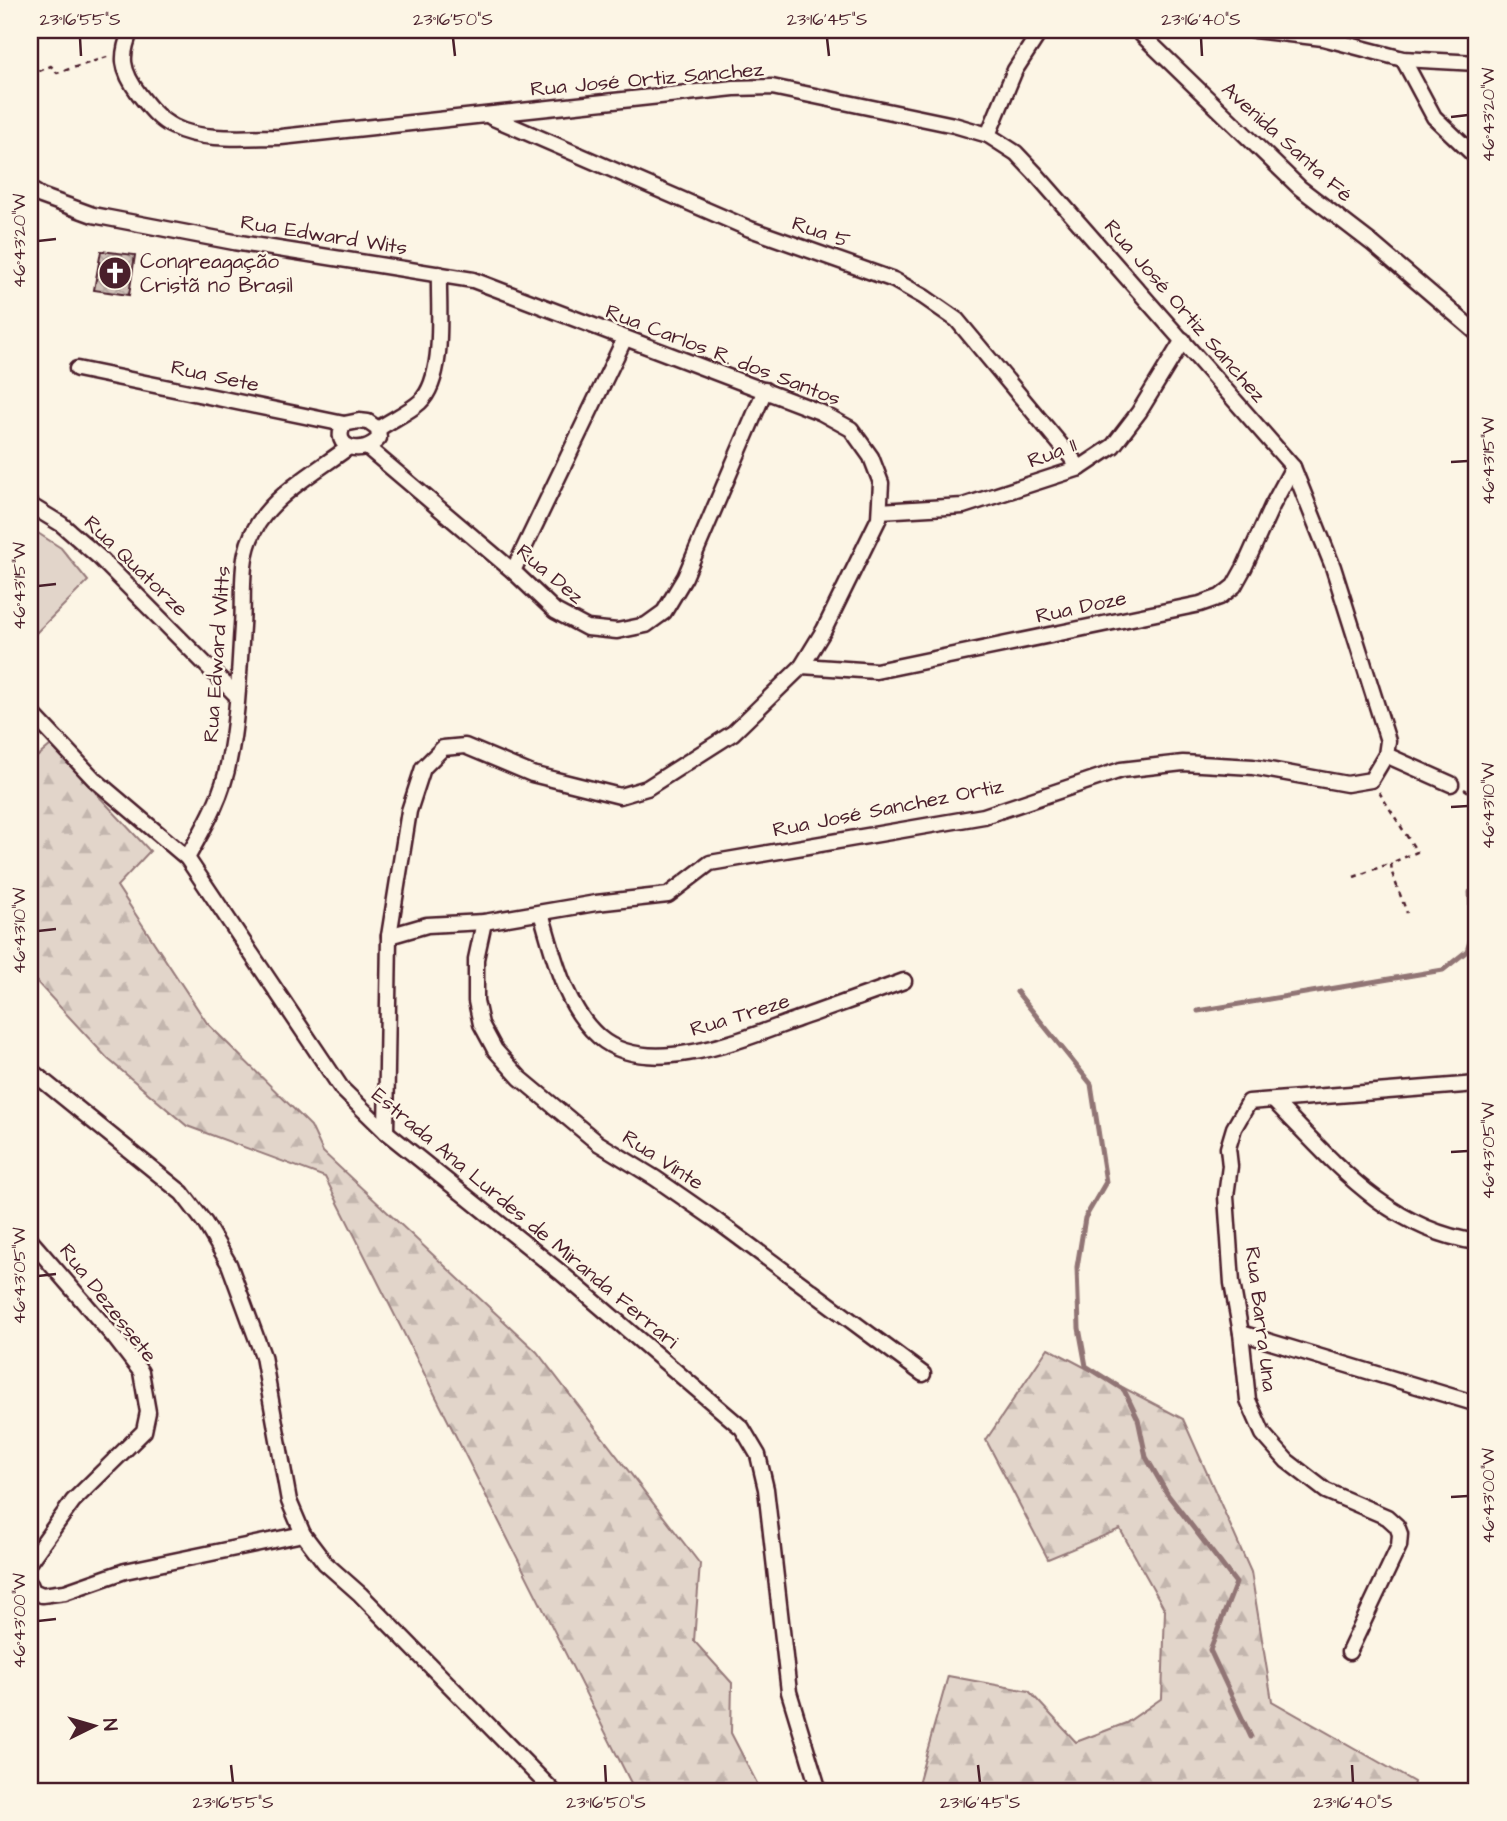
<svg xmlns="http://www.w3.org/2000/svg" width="1507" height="1821" font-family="'Architects Daughter',sans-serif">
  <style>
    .grass { fill: #e2d5ca; stroke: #967a7a; stroke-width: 2 }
    .forest { fill: url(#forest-firs); stroke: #967a7a; stroke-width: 2 }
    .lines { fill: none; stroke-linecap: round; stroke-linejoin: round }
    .stream { stroke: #917474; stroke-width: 5 }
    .building { fill: url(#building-cross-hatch); stroke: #4a1f2b; stroke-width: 2 }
    .street-casing { stroke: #4a1f2b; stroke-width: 19 }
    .path { stroke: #4a1f2b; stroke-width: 2.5; stroke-dasharray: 5 5; stroke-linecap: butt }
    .street { stroke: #fcf5e5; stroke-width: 14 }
    .ticks { fill: none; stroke: #4a1f2b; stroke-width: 2.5 }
    .labels { text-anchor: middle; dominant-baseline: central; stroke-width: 5; stroke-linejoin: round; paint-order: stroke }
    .street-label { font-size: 21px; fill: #4a1f2b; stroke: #fcf5e5 }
    .poi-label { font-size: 21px; fill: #4a1f2b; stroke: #fcf5e5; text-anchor: start }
    .neatline { fill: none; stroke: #4a1f2b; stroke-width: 2.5 }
    .ticks-label { font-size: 18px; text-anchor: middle; fill: #4a1f2b }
  </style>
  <defs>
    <pattern id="forest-firs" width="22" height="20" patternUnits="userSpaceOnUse" patternTransform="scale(1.75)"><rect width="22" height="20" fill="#e2d5ca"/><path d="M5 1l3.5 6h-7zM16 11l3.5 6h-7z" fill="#c3b6ae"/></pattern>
    <pattern id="building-cross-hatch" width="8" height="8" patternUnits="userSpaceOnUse" patternTransform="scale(1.75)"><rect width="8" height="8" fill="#cfc0b7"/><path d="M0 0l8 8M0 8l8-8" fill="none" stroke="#b3a59e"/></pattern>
  </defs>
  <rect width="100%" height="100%" fill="#fcf5e5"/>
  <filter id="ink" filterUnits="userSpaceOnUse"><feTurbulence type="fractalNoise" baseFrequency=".0143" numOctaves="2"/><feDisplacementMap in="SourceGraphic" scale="14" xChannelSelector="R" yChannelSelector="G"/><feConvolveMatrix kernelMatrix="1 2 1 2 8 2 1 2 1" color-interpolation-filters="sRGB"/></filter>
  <g filter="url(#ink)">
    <!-- grass -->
    <path class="grass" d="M30 528 61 548 88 581 30 639Z"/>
    <!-- forest -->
    <g class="forest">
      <path d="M51 745 150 851 117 886 207 1023 311 1126 323 1152 537 1352 700 1564 694 1641 732 1683 731 1733 761 1791H635L325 1177 187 1126 108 1059 35 980 30 968V763Z"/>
      <path d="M1048 1348 1183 1419 1251 1572 1272 1701 1414 1782 1412 1791H916L948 1676 1029 1691 1076 1742 1126 1723 1162 1698 1165 1610 1120 1529 1048 1559 986 1440Z"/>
    </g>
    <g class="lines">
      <!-- stream -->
      <g class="stream">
        <path d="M1017 992 1091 1084 1106 1182 1085 1218 1077 1267 1079 1328 1086 1366 1124 1390 1138 1419 1146 1457 1168 1495 1236 1583 1210 1650 1251 1737"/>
        <path d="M1198 1011 1443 970 1467 951 1472 935 1470 892 1477 893"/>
      </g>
    </g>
    <!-- building -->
    <path class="building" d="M101 251 135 255 129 295 94 290Z"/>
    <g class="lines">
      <defs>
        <g id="street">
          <path d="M131 30C120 56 121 70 139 94 149 107 159 120 174 127 202 142 250 137 281 137L734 88 772 87 954 125 988 135 1016 153 1035 173 1293 467 1333 567 1388 741 1386 755 1371 780 1347 784 1253 767 1183 763 1121 770 984 816 710 863 668 895 596 903 484 922 427 925 389 936"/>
          <path d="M1137 30 1300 188 1373 244 1477 333"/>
          <path d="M1254 30 1323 38 1403 59 1477 63"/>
          <path d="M1403 59 1434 117 1477 158"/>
          <path d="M491 117 750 229 894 280 924 297 957 320 1080 468"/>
          <path d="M988 135 1015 70 1041 30"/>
          <path d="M30 189 41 196 93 215 234 242 473 280 820 412 851 429 871 457 881 483 879 518 824 630 802 666 733 733 647 788 620 796 532 774 465 746 443 748 423 768 409 811 389 936 386 1132"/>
          <path d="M77 369 344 424"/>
          <path d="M359 421 368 422 378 429 379 438C363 457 330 448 344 424Z"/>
          <path d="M378 429C391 420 409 412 420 402 446 377 438 308 439 274"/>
          <path d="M368 448 513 571 555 611 587 628 617 631 646 625 664 612 685 577 765 390"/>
          <path d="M30 505 61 524 99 557 236 695"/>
          <path d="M880 511 963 506 1080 468 1113 446 1139 412 1183 340"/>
          <path d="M513 571 625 338"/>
          <path d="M802 666 876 671 1200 604 1220 597 1234 586 1244 568 1272 506 1293 467"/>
          <path d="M30 711 94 779 187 858 342 1089 386 1132 560 1272 742 1428 758 1455 766 1489 789 1692 819 1791"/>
          <path d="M1386 755 1451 784"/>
          <path d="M187 858C205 826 223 796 229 760 238 717 239 670 242 626 245 585 236 549 265 514 286 488 322 467 349 447"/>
          <path d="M541 913C554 956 564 1006 599 1037 649 1080 746 1038 798 1019 834 1006 869 994 904 981"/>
          <path d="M484 922 476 959V1001L481 1024 495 1050 520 1078 598 1143 655 1178 717 1221 923 1374"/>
          <path d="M30 1070 182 1193 205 1223 229 1264 263 1356 289 1501 303 1534 325 1563 360 1594 553 1791"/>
          <path d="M1274 1101C1334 1162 1387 1229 1477 1242"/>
          <path d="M30 1240 114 1337 141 1372 148 1412 144 1431 73 1501 30 1561"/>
          <path d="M1241 1333 1477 1404"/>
          <path d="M30 1584 33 1591 42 1595 65 1592 125 1571 303 1534"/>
          <path d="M1349 1652 1399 1546 1400 1534 1397 1526 1387 1517 1326 1491 1287 1461 1263 1434 1248 1400 1241 1333 1232 1283 1226 1196 1230 1166 1228 1148 1234 1128 1249 1102 1477 1084"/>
        </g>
      </defs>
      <!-- street casing -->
      <use href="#street" class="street-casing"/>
      <!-- path -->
      <g class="path">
        <path d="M30 75 51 66 57 73 110 56"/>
        <path d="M1464 789 1477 797"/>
        <path d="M1379 792 1417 852 1391 863 1392 873 1407 913"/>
        <path d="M1354 877 1391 863"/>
      </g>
      <!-- street -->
      <use href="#street" class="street"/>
    </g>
  </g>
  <!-- ticks -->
  <path class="ticks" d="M80 38 81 56M453 38 455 56M827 38 829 56M1201 38 1202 56M1451 117 1468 115M38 241 56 239M1451 462 1468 461M38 586 56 584M1451 807 1468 806M38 931 56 929M1451 1152 1468 1151M38 1276 56 1274M1451 1497 1468 1496M38 1621 56 1619M231 1765 233 1783M605 1765 606 1783M978 1765 980 1783M1352 1765 1353 1783"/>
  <!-- icons -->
  <defs>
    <symbol id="church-disc" viewBox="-11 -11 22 22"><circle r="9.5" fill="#4a1f2b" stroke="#fcf5e5"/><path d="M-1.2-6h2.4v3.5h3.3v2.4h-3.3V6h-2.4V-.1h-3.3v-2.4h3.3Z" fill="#fff"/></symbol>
  </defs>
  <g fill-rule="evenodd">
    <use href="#church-disc" x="96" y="254" width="38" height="38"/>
  </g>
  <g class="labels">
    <!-- street labels -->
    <g class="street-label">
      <text transform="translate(647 79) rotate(-5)">Rua José Ortiz Sanchez</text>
      <text transform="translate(1287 142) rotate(42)">Avenida Santa Fé</text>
      <text transform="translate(821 232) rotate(19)">Rua 5</text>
      <text transform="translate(324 235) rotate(9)">Rua Edward Wits</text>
      <text transform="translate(1185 311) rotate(49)">Rua José Ortiz Sanchez</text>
      <text transform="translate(723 355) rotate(21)">Rua Carlos R. dos Santos</text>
      <text transform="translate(215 376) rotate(12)">Rua Sete</text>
      <text transform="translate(1052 453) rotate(-21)">Rua 11</text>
      <text transform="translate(136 566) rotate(44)">Rua Quatorze</text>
      <text transform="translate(550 574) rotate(40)">Rua Dez</text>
      <text transform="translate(1081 607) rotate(-12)">Rua Doze</text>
      <text transform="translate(217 654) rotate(-86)">Rua Edward Witts</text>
      <text transform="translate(888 808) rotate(-11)">Rua José Sanchez Ortiz</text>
      <text transform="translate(740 1015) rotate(-17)">Rua Treze</text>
      <text transform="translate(663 1160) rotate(33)">Rua Vinte</text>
      <text transform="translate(525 1218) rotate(40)">Estrada Ana Lurdes de Miranda Ferrari</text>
      <text transform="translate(108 1303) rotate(52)">Rua Dezessete</text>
      <text transform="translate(1261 1319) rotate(83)">Rua Barra Una</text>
    </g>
    <!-- poi labels -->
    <g class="poi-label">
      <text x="140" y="261">Congreagação<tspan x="140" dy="24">Cristã no Brasil</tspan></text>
    </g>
  </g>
  <!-- margin -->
  <rect width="1507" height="1821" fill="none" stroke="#fcf5e5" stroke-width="77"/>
  <!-- north arrow -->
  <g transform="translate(94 1726) rotate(85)" stroke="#fcf5e5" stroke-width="5" paint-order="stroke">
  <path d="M0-5L12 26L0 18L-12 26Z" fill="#4a1f2b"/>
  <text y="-10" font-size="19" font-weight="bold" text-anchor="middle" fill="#4a1f2b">N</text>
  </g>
  <rect x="38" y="38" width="1430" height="1745" class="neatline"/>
  <g class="ticks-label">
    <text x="80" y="25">23°16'55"S</text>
    <text x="453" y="25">23°16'50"S</text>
    <text x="827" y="25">23°16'45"S</text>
    <text x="1201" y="25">23°16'40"S</text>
    <text transform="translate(1488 115) rotate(-90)" y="6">46°43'20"W</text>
    <text transform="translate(19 241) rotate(-90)" y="6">46°43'20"W</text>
    <text transform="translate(1488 461) rotate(-90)" y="6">46°43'15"W</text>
    <text transform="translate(19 586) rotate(-90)" y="6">46°43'15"W</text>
    <text transform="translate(1488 806) rotate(-90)" y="6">46°43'10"W</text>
    <text transform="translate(19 931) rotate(-90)" y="6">46°43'10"W</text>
    <text transform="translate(1488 1151) rotate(-90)" y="6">46°43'05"W</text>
    <text transform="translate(19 1276) rotate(-90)" y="6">46°43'05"W</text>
    <text transform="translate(1488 1496) rotate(-90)" y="6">46°43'00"W</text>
    <text transform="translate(19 1621) rotate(-90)" y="6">46°43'00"W</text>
    <text x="233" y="1808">23°16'55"S</text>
    <text x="606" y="1808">23°16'50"S</text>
    <text x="980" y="1808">23°16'45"S</text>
    <text x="1353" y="1808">23°16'40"S</text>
  </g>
</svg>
